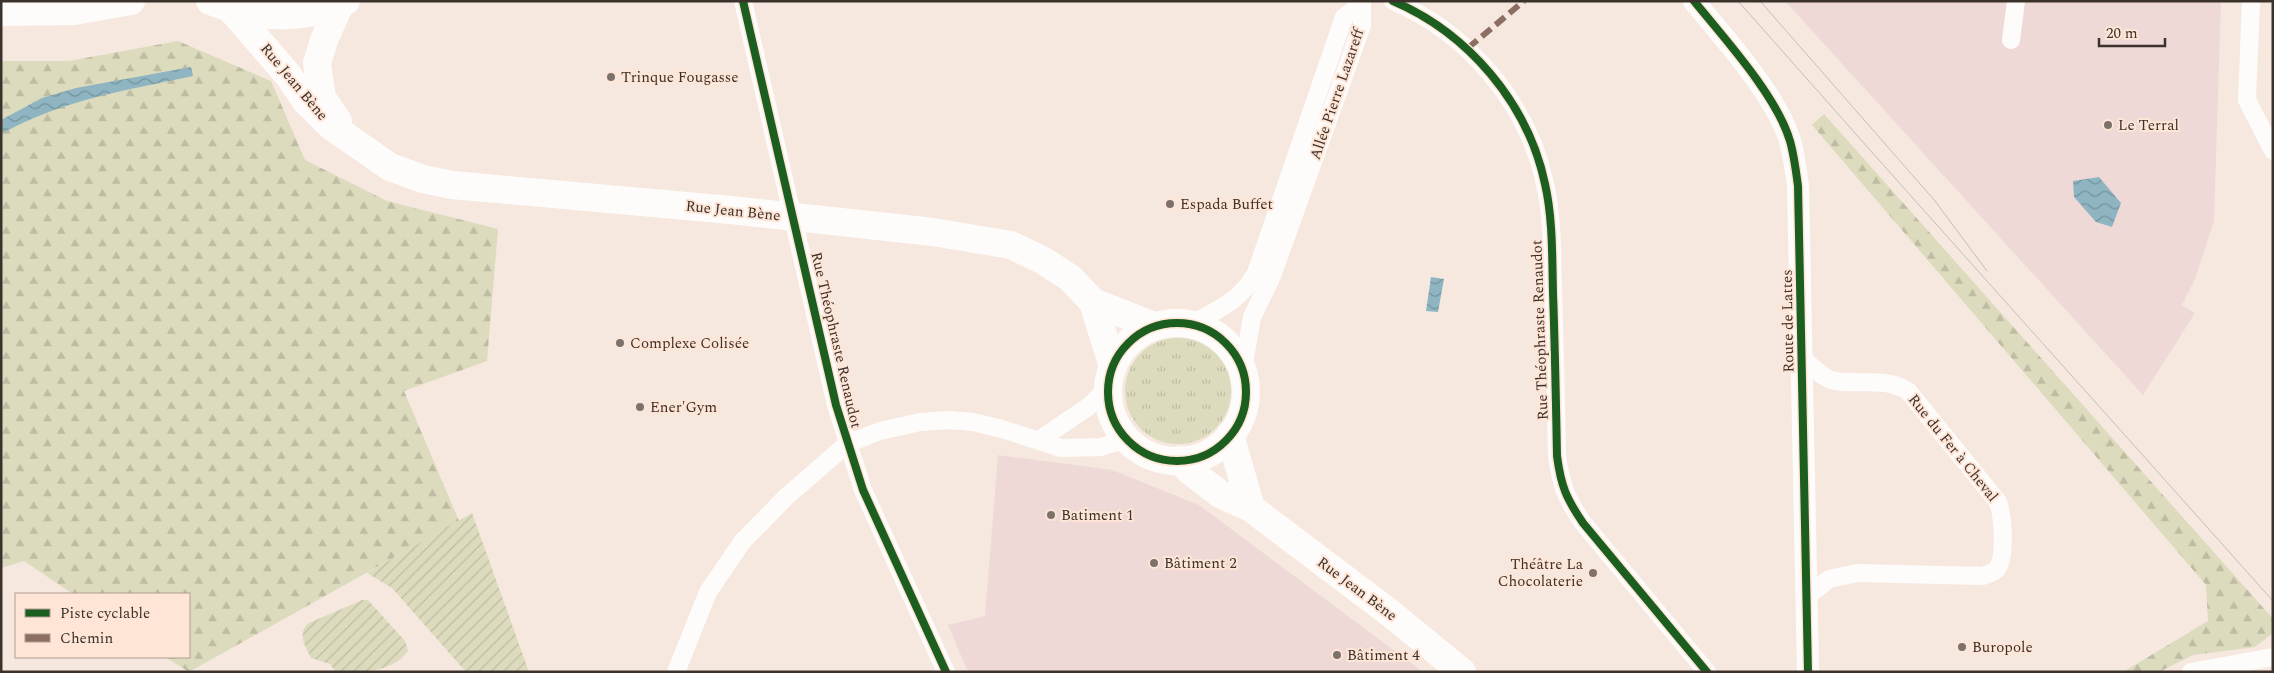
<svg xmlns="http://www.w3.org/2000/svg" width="2274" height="673" font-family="Spectral,serif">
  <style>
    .commercial { fill: #eed9d7 }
    .grass { fill: url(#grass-tufts) }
    .forest { fill: url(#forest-firs) }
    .garden { fill: url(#garden-furrows) }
    .water { fill: url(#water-waves) }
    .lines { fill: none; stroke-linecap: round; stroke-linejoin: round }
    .minor { stroke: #fefcfa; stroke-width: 18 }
    .tertiary { stroke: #fefcfa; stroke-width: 22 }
    .primary { stroke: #fefcfa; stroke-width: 28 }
    .tram { stroke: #c1bebc; stroke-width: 1 }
    .quiet { stroke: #8d6e63; stroke-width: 6; stroke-dasharray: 12 6; stroke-linecap: butt }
    .cycleway-casing { stroke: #ffe5d6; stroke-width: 11 }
    .cycleway { stroke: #1b5e20; stroke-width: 8 }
    .poi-dot { fill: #7d726b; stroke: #ffe5d6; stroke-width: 2 }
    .labels { text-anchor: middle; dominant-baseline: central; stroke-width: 4; stroke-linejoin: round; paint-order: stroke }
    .poi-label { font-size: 15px; fill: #3c322c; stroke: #ffe5d6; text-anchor: start }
    .street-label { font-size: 15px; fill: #3c322c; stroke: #ffe5d6 }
  </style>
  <defs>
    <pattern id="grass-tufts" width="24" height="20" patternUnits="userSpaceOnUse" patternTransform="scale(1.25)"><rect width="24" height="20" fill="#dcdbbd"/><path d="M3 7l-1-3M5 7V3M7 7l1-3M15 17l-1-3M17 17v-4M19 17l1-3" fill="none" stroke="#bebca3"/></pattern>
    <pattern id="forest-firs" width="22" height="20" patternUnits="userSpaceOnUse" patternTransform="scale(1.25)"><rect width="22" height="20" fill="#dcdbbd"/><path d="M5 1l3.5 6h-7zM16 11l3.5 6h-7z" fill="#bebca3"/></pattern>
    <pattern id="garden-furrows" width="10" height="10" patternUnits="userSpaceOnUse" patternTransform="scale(1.25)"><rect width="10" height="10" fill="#dcdbbd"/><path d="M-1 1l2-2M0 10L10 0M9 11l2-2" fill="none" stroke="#bebca3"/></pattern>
    <pattern id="water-waves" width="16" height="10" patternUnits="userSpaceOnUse" patternTransform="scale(1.25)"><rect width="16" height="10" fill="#8eb5c1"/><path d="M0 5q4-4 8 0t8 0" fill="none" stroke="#75949d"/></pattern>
  </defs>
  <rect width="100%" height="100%" fill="#f6e8df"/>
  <!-- commercial -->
  <g class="commercial">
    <path d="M1785 1H2221L2214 221 2195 279 2182 305 2195 313 2143 395Z"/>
    <path d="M998 455 1112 470 1199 505 1423 672H968L948 625 985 616Z"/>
  </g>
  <!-- grass -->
  <circle class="grass" cx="1178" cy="391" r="53"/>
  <!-- forest -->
  <g class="forest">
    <path d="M178 41 271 81 305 160 387 201 498 229 487 361 404 391 459 521 189 672 165 657H189V594H73L24 561 1 568V61H69Z"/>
    <path d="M1824 114 2267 612 2273 618V633L2255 647 2193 655 2159 672H2123L2208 621 2206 585 1812 125Z"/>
  </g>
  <!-- garden -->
  <g class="garden">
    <path d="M472 513 529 672H466L392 588 367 573Z"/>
    <path d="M362 600H368L405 641 408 651C392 673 362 672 336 672L330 664 311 658C305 645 298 636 307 624Z"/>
  </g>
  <!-- water -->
  <g class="water">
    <path d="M191 67 193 76C123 91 65 99 1 134V120L42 98 76 88Z"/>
    <path d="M2099 177 2121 203 2112 227 2096 222 2074 197 2073 181Z"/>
    <path d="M1431 277 1444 279 1438 312 1426 311Z"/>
  </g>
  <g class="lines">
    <!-- minor -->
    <g class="minor">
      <path d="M743 1 836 405 863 490 946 672"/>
      <path d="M1393 1C1468 33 1528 103 1545 184 1553 219 1552 257 1553 293 1555 348 1556 402 1557 456 1561 486 1566 498 1583 523L1707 672"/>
      <path d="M2251 1 2247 100 2273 151"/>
      <path d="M2011 40 2016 1"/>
      <path d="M1191 324C1218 310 1241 300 1256 273L1344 17 1362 4"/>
      <path d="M1803 359C1812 366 1823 379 1835 381 1860 385 1886 377 1908 391L1998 502C2003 516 2006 557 1997 569 1994 573 1987 574 1983 576L1857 573 1829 579 1808 596"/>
      <path d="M1243 369 1252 317 1272 276 1355 45 1362 25V4"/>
      <path d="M1039 440 1088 407 1109 387"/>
      <path d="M676 672 708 592 742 542 786 497 847 444 880 431 920 422 949 420 973 422 1002 429 1061 448 1101 447 1127 439"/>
      <path d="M2191 672 2273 657"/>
    </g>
    <!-- tertiary -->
    <path class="tertiary" d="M1694 1C1724 38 1777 96 1790 141 1794 155 1796 171 1798 186L1808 672"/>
    <!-- primary -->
    <g class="primary">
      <path d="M210 1C254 18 303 22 346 1"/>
      <path d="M231 9 288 75 305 100 331 126 390 167 423 179 452 185 731 210 933 232 1011 245 1044 261 1070 278 1093 302 1113 367"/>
      <path d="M1 12 74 11 131 1"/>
      <path d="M338 121 322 98 317 63 324 40 340 4"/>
      <path d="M1093 302 1154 326"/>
      <circle cx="1177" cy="392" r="69"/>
      <path d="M1230 435 1251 508"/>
      <path d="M1180 460 1190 471 1220 494 1251 508 1390 613 1462 672"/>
    </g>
    <!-- tram -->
    <g class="tram">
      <path d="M1738 1C1915 202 2095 401 2273 601"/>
      <path d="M1760 1 1935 201 1987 271"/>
    </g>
    <!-- quiet -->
    <path class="quiet" d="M1468 48 1524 1"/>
    <defs>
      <g id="cycleway">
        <path d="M743 1 836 405 863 490 946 672"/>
        <path d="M1393 1C1468 33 1528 103 1545 184 1553 219 1552 257 1553 293 1555 348 1556 402 1557 456 1561 486 1566 498 1583 523L1707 672"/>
        <path d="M1694 1C1724 38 1777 96 1790 141 1794 155 1796 171 1798 186L1808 672"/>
        <circle cx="1177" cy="392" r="69"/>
      </g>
    </defs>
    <!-- cycleway casing -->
    <use href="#cycleway" class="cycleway-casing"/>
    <!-- cycleway -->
    <use href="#cycleway" class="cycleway"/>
  </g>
  <!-- markers -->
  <g class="poi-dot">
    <circle cx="611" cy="77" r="5"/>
    <circle cx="2108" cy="125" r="5"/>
    <circle cx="1170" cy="204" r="5"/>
    <circle cx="620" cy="343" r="5"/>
    <circle cx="640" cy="407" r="5"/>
    <circle cx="1051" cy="515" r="5"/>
    <circle cx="1154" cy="563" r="5"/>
    <circle cx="1593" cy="573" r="5"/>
    <circle cx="1962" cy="647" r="5"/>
    <circle cx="1337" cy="655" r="5"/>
  </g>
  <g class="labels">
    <!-- poi labels -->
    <g class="poi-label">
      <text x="621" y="77">Trinque Fougasse</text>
      <text x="2118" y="125">Le Terral</text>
      <text x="1180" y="204">Espada Buffet</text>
      <text x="630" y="343">Complexe Colisée</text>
      <text x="650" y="407">Ener'Gym</text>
      <text x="1061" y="515">Batiment 1</text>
      <text x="1164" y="563">Bâtiment 2</text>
      <text x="1583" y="564" text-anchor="end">Théâtre La<tspan x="1583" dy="17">Chocolaterie</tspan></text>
      <text x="1972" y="647">Buropole</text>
      <text x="1347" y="655">Bâtiment 4</text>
    </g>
    <!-- street labels -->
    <g class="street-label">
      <text transform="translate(294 82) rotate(50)">Rue Jean Bène</text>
      <text transform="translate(1337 94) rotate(-71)">Allée Pierre Lazareff</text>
      <text transform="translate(733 211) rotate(6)">Rue Jean Bène</text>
      <text transform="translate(1788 321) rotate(-91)">Route de Lattes</text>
      <text transform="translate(1540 330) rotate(-92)">Rue Théophraste Renaudot</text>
      <text transform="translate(836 340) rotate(77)">Rue Théophraste Renaudot</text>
      <text transform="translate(1953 448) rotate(51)">Rue du Fer à Cheval</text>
      <text transform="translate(1357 589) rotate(37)">Rue Jean Bène</text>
    </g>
  </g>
  <!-- border -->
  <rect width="2274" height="673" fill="none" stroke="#3c322c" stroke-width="5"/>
  <!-- legend -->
  <rect x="15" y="593" width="175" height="65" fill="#ffe5d6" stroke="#b19d92"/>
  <rect x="25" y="609" width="25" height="8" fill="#1b5e20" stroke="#b19d92"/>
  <text x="60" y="618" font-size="15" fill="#3c322c">Piste cyclable</text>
  <rect x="25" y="634" width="25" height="8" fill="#8d6e63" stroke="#b19d92"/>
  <text x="60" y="643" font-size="15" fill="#3c322c">Chemin</text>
  <!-- scale -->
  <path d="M2099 38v8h66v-8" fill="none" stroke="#3c322c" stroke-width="2.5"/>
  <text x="2106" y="38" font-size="15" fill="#3c322c" stroke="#ffe5d6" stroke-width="4" paint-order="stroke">20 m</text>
</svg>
